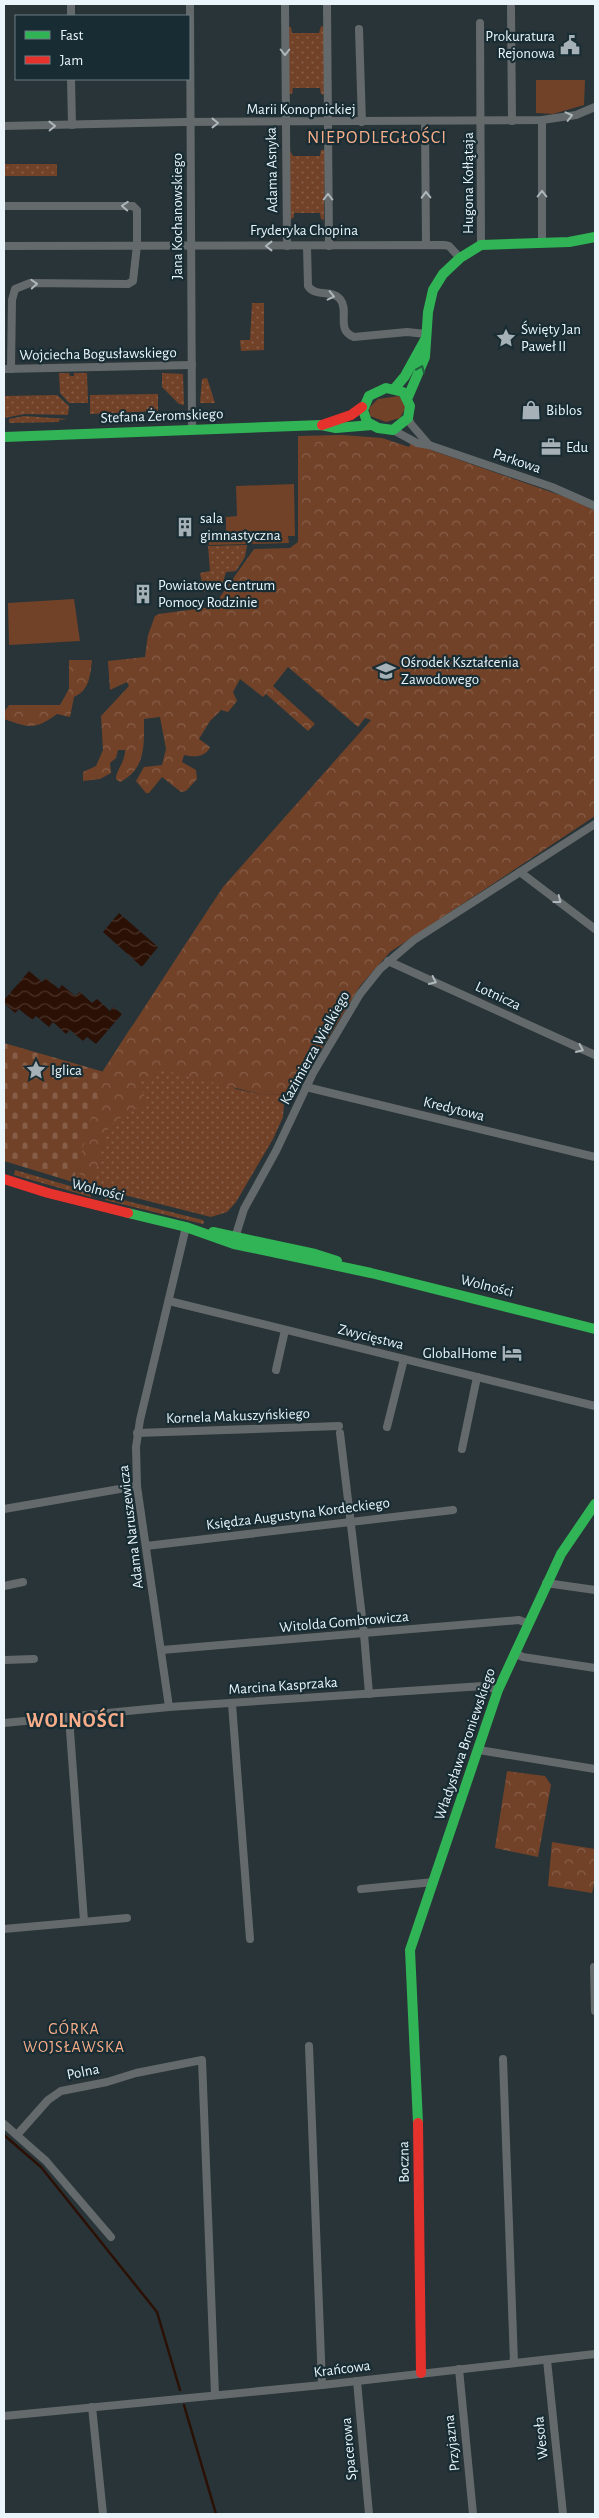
<svg xmlns="http://www.w3.org/2000/svg" width="599" height="2518" font-family="'Alegreya Sans',sans-serif">
  <style>
    .grass { fill: url(#grass-dots) }
    .forest { fill: url(#forest-crowns) }
    .cemetery { fill: url(#cemetery-stones) }
    .garden { fill: #724228 }
    .water { fill: url(#water-waves) }
    .lines { fill: none; stroke-linecap: round; stroke-linejoin: round }
    .stream { stroke: #2b1005; stroke-width: 2.5 }
    .street { stroke: #646a6b; stroke-width: 8 }
    .fast { stroke: #30b455; stroke-width: 10 }
    .jam { stroke: #e5322d; stroke-width: 10 }
    .oneway { stroke: #adb6ba }
    .oneway2 { stroke: #226241 }
    .labels { text-anchor: middle; dominant-baseline: central; stroke-width: 4.5; stroke-linejoin: round; paint-order: stroke }
    .poi-label { font-size: 15px; fill: #e9f5fa; stroke: #182c33; text-anchor: start }
    .street-label { font-size: 15px; fill: #e9f5fa; stroke: #182c33 }
    .neighbourhood-label { font-size: 16px; letter-spacing: 1px; fill: #f7ad89; stroke: #182c33 }
    .quarter-label { font-size: 18px; letter-spacing: 1px; fill: #f7ad89; stroke: #182c33 }
    .district-label { font-size: 20px; font-weight: bold; letter-spacing: 1px; fill: #f7ad89; stroke: #182c33 }
  </style>
  <defs>
    <pattern id="grass-dots" width="8" height="8" patternUnits="userSpaceOnUse" patternTransform="scale(1.25)"><rect width="8" height="8" fill="#724228"/><path d="M2 2h.1M6 6h.1" fill="none" stroke="#865e48" stroke-width="1.8" stroke-linecap="round"/></pattern>
    <pattern id="forest-crowns" width="20" height="18" patternUnits="userSpaceOnUse" patternTransform="scale(1.25)"><rect width="20" height="18" fill="#724228"/><path d="M2 6a3 3 0 1 1 6 0M12 15a3 3 0 1 1 6 0" fill="none" stroke="#865e48"/></pattern>
    <pattern id="cemetery-stones" width="16" height="16" patternUnits="userSpaceOnUse" patternTransform="scale(1.25)"><rect width="16" height="16" fill="#724228"/><path d="M2 7V4a2 2 0 0 1 4 0v3zM10 15v-3a2 2 0 0 1 4 0v3z" fill="#865e48"/></pattern>
    <pattern id="water-waves" width="16" height="10" patternUnits="userSpaceOnUse" patternTransform="scale(1.25)"><rect width="16" height="10" fill="#2b1005"/><path d="M0 5q4-4 8 0t8 0" fill="none" stroke="#4a332a"/></pattern>
  </defs>
  <rect width="100%" height="100%" fill="#283438"/>
  <!-- grass -->
  <g class="grass">
    <path d="M321 26 324 27 325 95 321 94 320 88H293L292 94H288V27H291L292 33H319Z"/>
    <path d="M289 149 293 156H320L321 150H325L324 220 321 219 320 213H294V217L290 220Z"/>
    <rect x="4" y="164" width="53" height="12"/>
    <path d="M252 303H264V350L241 351 240 340H250Z"/>
    <path d="M59 373H69L70 376H74V373H87L88 403H69L60 393Z"/>
    <path d="M162 373 183 374 184 405 179 404 162 387Z"/>
    <path d="M207 378 215 403H200L202 379Z"/>
    <path d="M158 394V411L90 414V395Z"/>
    <path d="M57 395 69 406 68 415 25 414 4 418V396Z"/>
    <path d="M24 416 68 419 59 420V422L9 423V419Z"/>
    <path d="M247 545 245 557 236 571 226 572 221 589 204 592 200 573 210 571 208 546Z"/>
    <path d="M132 1026 236 1089 260 1094 284 1095 281 1101 284 1103 283 1117 273 1139 236 1202 227 1212 211 1217 73 1182 103 1071Z"/>
    <path d="M15 1170 91 1192V1197L14 1175Z"/>
    <path d="M107 1196 203 1220 204 1222 203 1224 105 1200Z"/>
  </g>
  <!-- forest -->
  <g class="forest">
    <path d="M342 435 382 438 409 447 411 443 571 499 595 511V816L390 952 360 986 307 1073C299 1082 290 1086 284 1095L260 1094 158 1069 155 1077 139 1082 146 1100 145 1106 130 1111 109 1126 94 1177 89 1179 76 1172 103 1071 181 951 223 887 371 720 365 718 358 727 288 667 273 686 315 724 308 731 266 694 263 697 240 679 233 692 237 701 228 712 221 710 210 721 199 739 210 747C205 758 194 757 184 755L182 762 196 770 197 779 186 791 181 792 162 777 149 793H146L136 781 144 767 162 765 166 749 160 717 144 719C144 745 146 769 120 782L116 779C116 770 125 763 125 750H118L116 758 110 763 111 773 100 779 83 781V772L96 766 103 750 101 716 129 686 127 682 110 690 108 661 145 657 148 635 155 616 159 614 219 606 220 597 254 549 290 548 298 542V436Z"/>
    <path d="M69 660H92C90 675 90 690 74 697L70 717 57 714C35 730 29 728 4 719V712L9 705H60L69 689Z"/>
    <path d="M507 1771 545 1776 551 1785 538 1857 495 1848Z"/>
    <path d="M552 1842 595 1849V1880L592 1893 548 1886Z"/>
  </g>
  <!-- cemetery -->
  <path class="cemetery" d="M4 1043 104 1072 73 1182 4 1161Z"/>
  <!-- garden -->
  <g class="garden">
    <path d="M536 80H585L584 105 553 114 536 113Z"/>
    <path d="M399 396 406 407 400 418 386 422 370 416 369 408 378 399Z"/>
    <path d="M294 484 295 536H288L289 543 209 545V539L226 538V517L237 516 236 486Z"/>
    <path d="M74 599 80 641 9 645 8 603Z"/>
  </g>
  <!-- water -->
  <g class="water">
    <path d="M119 913 158 947 142 967 103 932Z"/>
    <path d="M29 971 42 982 46 978 59 989 62 985 75 996 80 992 92 1003 97 999 110 1011 113 1007 122 1014 96 1044 87 1037 83 1041 70 1030 66 1034 53 1022 49 1027 36 1016 32 1020 19 1009 15 1013 4 1003V1000Z"/>
  </g>
  <g class="lines">
    <!-- stream -->
    <g class="stream">
      <path d="M4 2135 41 2167 157 2312 180 2390"/>
      <path d="M184 2405 216 2514"/>
    </g>
    <!-- street -->
    <g class="street">
      <path d="M71 4V16"/>
      <path d="M190 4 192 429"/>
      <path d="M285 4 287 246"/>
      <path d="M327 4 329 246"/>
      <path d="M511 7 512 121"/>
      <path d="M480 23 481 245"/>
      <path d="M359 29 362 122"/>
      <path d="M71 79 72 125"/>
      <path d="M425 122 426 244"/>
      <path d="M4 126 184 122 542 120 576 115 595 107"/>
      <path d="M4 206H133L137 210V245L133 281 128 284 30 283 15 289 12 300 11 369"/>
      <path d="M542 243V120"/>
      <path d="M4 246 444 245 449 246 460 258"/>
      <path d="M307 246 308 286C316 298 332 289 340 299 350 311 335 330 354 337L407 332 426 334"/>
      <path d="M4 369 192 365"/>
      <path d="M408 418 411 424 429 445"/>
      <path d="M393 430 417 443 429 445 552 487 595 506"/>
      <path d="M520 872 595 929"/>
      <path d="M388 961 595 1055"/>
      <path d="M306 1087 595 1157"/>
      <path d="M234 1241 244 1209 276 1151 313 1073 360 994 380 969 414 940 595 824"/>
      <path d="M169 1301 595 1406"/>
      <path d="M276 1370 285 1330"/>
      <path d="M387 1427 404 1359"/>
      <path d="M137 1433 339 1426"/>
      <path d="M340 1433 364 1634 369 1694"/>
      <path d="M462 1449 477 1377"/>
      <path d="M4 1509 137 1486"/>
      <path d="M146 1546 453 1510"/>
      <path d="M546 1583 595 1590"/>
      <path d="M4 1586 23 1582"/>
      <path d="M162 1650 519 1620 527 1623"/>
      <path d="M514 1653 523 1657 595 1668"/>
      <path d="M4 1660 34 1659"/>
      <path d="M232 1704 250 1939"/>
      <path d="M169 1707 137 1486 136 1447 140 1420 186 1227"/>
      <path d="M69 1717 84 1921"/>
      <path d="M4 1723 169 1707 483 1686 498 1690"/>
      <path d="M479 1750 595 1769"/>
      <path d="M361 1889 434 1882"/>
      <path d="M4 1929 127 1918"/>
      <path d="M594 1967 595 2011"/>
      <path d="M309 2046 322 2385"/>
      <path d="M503 2059 514 2363"/>
      <path d="M4 2124 46 2161 111 2237"/>
      <path d="M17 2135 48 2100 61 2091 107 2082 136 2073 202 2060 215 2395"/>
      <path d="M547 2360 563 2514"/>
      <path d="M459 2369 473 2514"/>
      <path d="M357 2381 369 2514"/>
      <path d="M92 2407 103 2514"/>
      <path d="M4 2416 322 2385 595 2354"/>
    </g>
    <!-- fast -->
    <g class="fast">
      <path d="M386 388 403 392 410 406 408 418 393 430 378 428 367 422 363 410 369 396Z"/>
      <path d="M395 388 405 376 426 338"/>
      <path d="M408 397 425 357 428 312 433 290 443 274 460 258 481 245 569 242 595 237"/>
      <path d="M4 437 321 425 336 428 372 425"/>
      <path d="M128 1213 186 1227 234 1244 371 1273 595 1329"/>
      <path d="M213 1232 315 1254 337 1261"/>
      <path d="M418 2123 410 1950 498 1690 561 1554 595 1504"/>
    </g>
    <!-- jam -->
    <g class="jam">
      <path d="M322 425 351 415 362 407"/>
      <path d="M4 1179 48 1193 128 1213"/>
      <path d="M418 2123 421 2373"/>
    </g>
  </g>
  <!-- one-way arrows -->
  <defs><path id="oneway-chevron" d="M-2-3.5L2.5 0L-2 3.5" fill="none" stroke-width="1.6" stroke-linecap="round" stroke-linejoin="round" transform="scale(1.25)"/></defs>
  <g class="oneway">
    <use href="#oneway-chevron" transform="translate(285 52) rotate(90)"/>
    <use href="#oneway-chevron" transform="translate(569 116) rotate(-14)"/>
    <use href="#oneway-chevron" transform="translate(215 123)"/>
    <use href="#oneway-chevron" transform="translate(52 126) rotate(-1)"/>
    <use href="#oneway-chevron" transform="translate(542 194) rotate(-90)"/>
    <use href="#oneway-chevron" transform="translate(426 195) rotate(-91)"/>
    <use href="#oneway-chevron" transform="translate(328 197) rotate(-90)"/>
    <use href="#oneway-chevron" transform="translate(125 206) rotate(-176)"/>
    <use href="#oneway-chevron" transform="translate(269 246) rotate(-180)"/>
    <use href="#oneway-chevron" transform="translate(34 284) rotate(-3)"/>
    <use href="#oneway-chevron" transform="translate(331 296) rotate(13)"/>
    <use href="#oneway-chevron" transform="translate(558 900) rotate(37)"/>
    <use href="#oneway-chevron" transform="translate(433 981) rotate(25)"/>
    <use href="#oneway-chevron" transform="translate(580 1049) rotate(25)"/>
  </g>
  <use class="oneway2" href="#oneway-chevron" transform="translate(421 369) rotate(-67)"/>
  <!-- icons -->
  <defs>
    <symbol id="civic-bare" viewBox="-9 -9 18 18"><path d="M-.6-6.5H3V-4.5H.6V-3L4-1V1h2V6H-6V1h2V-1L-.6-3ZM-1.2 2.5V6h2.4V2.5Z" fill="#a5b1b6" stroke="#182c33" stroke-width="2.5" paint-order="stroke"/></symbol>
    <symbol id="sight-bare" viewBox="-9 -9 18 18"><path d="M0-6L1.8-2.2L6-1.7L2.9 1.2L3.7 5.4L0 3.3L-3.7 5.4L-2.9 1.2L-6-1.7L-1.8-2.2Z" fill="#a5b1b6" stroke="#182c33" stroke-width="2.5" paint-order="stroke"/></symbol>
    <symbol id="shop-bare" viewBox="-9 -9 18 18"><path d="M-5-2.5h2.3a2.7 3.5 0 0 1 5.4 0H5L5.5 6h-11ZM-1.5-2.5h3a1.5 2.3 0 0 0-3 0Z" fill="#a5b1b6" stroke="#182c33" stroke-width="2.5" paint-order="stroke"/></symbol>
    <symbol id="office-bare" viewBox="-9 -9 18 18"><path d="M-6-3h4V-5.5h4V-3h4V5H-6ZM-1-4.5V-3h2v-1.5ZM-6 0V1H6V0Z" fill="#a5b1b6" stroke="#182c33" stroke-width="2.5" paint-order="stroke"/></symbol>
    <symbol id="building-bare" viewBox="-9 -9 18 18"><path d="M-4-6H4V6H1V3H-1V6H-4ZM-2.5-4.3h1.7v1.8h-1.7ZM.8-4.3h1.7v1.8H.8ZM-2.5-1h1.7V.8h-1.7ZM.8-1h1.7V.8H.8Z" fill="#a5b1b6" stroke="#182c33" stroke-width="2.5" paint-order="stroke"/></symbol>
    <symbol id="school-bare" viewBox="-9 -9 18 18"><path d="M0-5L7-2L0 1L-7-2ZM-4 1L0 2.5L4 1V4Q0 6-4 4Z" fill="#a5b1b6" stroke="#182c33" stroke-width="2.5" paint-order="stroke"/></symbol>
    <symbol id="hotel-bare" viewBox="-9 -9 18 18"><path d="M-6-4.5h1.5V1H6V5H4.5V3h-9V5H-6ZM-4 0a1.8 1.8 0 1 1 3.6 0ZM.5 0V-2.5h3Q6-2.5 6 0Z" fill="#a5b1b6" stroke="#182c33" stroke-width="2.5" paint-order="stroke"/></symbol>
  </defs>
  <g fill-rule="evenodd">
    <use href="#civic-bare" x="556" y="31" width="28" height="28"/>
    <use href="#sight-bare" x="492" y="324" width="28" height="28"/>
    <use href="#shop-bare" x="517" y="396" width="28" height="28"/>
    <use href="#office-bare" x="537" y="433" width="28" height="28"/>
    <use href="#building-bare" x="171" y="513" width="28" height="28"/>
    <use href="#building-bare" x="129" y="580" width="28" height="28"/>
    <use href="#school-bare" x="372" y="657" width="28" height="28"/>
    <use href="#sight-bare" x="22" y="1056" width="28" height="28"/>
    <use href="#hotel-bare" x="498" y="1339" width="28" height="28"/>
  </g>
  <g class="labels">
    <!-- poi labels -->
    <g class="poi-label">
      <text x="555" y="36" text-anchor="end">Prokuratura<tspan x="555" dy="17">Rejonowa</tspan></text>
      <text x="521" y="329">Święty Jan<tspan x="521" dy="17">Paweł II</tspan></text>
      <text x="546" y="410">Biblos</text>
      <text x="566" y="447">Edu</text>
      <text x="200" y="518">sala<tspan x="200" dy="17">gimnastyczna</tspan></text>
      <text x="158" y="585">Powiatowe Centrum<tspan x="158" dy="17">Pomocy Rodzinie</tspan></text>
      <text x="401" y="662">Ośrodek Kształcenia<tspan x="401" dy="17">Zawodowego</tspan></text>
      <text x="51" y="1070">Iglica</text>
      <text x="497" y="1353" text-anchor="end">GlobalHome</text>
    </g>
    <!-- street labels -->
    <g class="street-label">
      <text x="301" y="109">Marii Konopnickiej</text>
      <text transform="translate(272 170) rotate(-91)">Adama Asnyka</text>
      <text transform="translate(468 183) rotate(-90)">Hugona Kołłątaja</text>
      <text transform="translate(177 216) rotate(-90)">Jana Kochanowskiego</text>
      <text x="304" y="230">Fryderyka Chopina</text>
      <text transform="translate(98 354) rotate(-1)">Wojciecha Bogusławskiego</text>
      <text transform="translate(162 416) rotate(-2)">Stefana Żeromskiego</text>
      <text transform="translate(517 461) rotate(19)">Parkowa</text>
      <text transform="translate(498 996) rotate(25)">Lotnicza</text>
      <text transform="translate(315 1048) rotate(-61)">Kazimierza Wielkiego</text>
      <text transform="translate(454 1109) rotate(14)">Kredytowa</text>
      <text transform="translate(98 1190) rotate(14)">Wolności</text>
      <text transform="translate(487 1286) rotate(14)">Wolności</text>
      <text transform="translate(371 1337) rotate(14)">Zwycięstwa</text>
      <text transform="translate(238 1416) rotate(-2)">Kornela Makuszyńskiego</text>
      <text transform="translate(298 1514) rotate(-7)">Księdza Augustyna Kordeckiego</text>
      <text transform="translate(131 1527) rotate(-97)">Adama Naruszewicza</text>
      <text transform="translate(344 1622) rotate(-5)">Witolda Gombrowicza</text>
      <text transform="translate(283 1686) rotate(-4)">Marcina Kasprzaka</text>
      <text transform="translate(465 1744) rotate(-71)">Władysława Broniewskiego</text>
      <text transform="translate(83 2072) rotate(-11)">Polna</text>
      <text transform="translate(404 2162) rotate(-91)">Boczna</text>
      <text transform="translate(342 2369) rotate(-7)">Krańcowa</text>
      <text transform="translate(541 2438) rotate(-96)">Wesoła</text>
      <text transform="translate(452 2443) rotate(-96)">Przyjazna</text>
      <text transform="translate(349 2449) rotate(-95)">Spacerowa</text>
    </g>
    <!-- neighbourhood labels -->
    <g class="neighbourhood-label">
      <text x="74" y="2029">GÓRKA<tspan x="74" dy="18">WOJSŁAWSKA</tspan></text>
    </g>
    <!-- quarter labels -->
    <g class="quarter-label">
      <text x="377" y="138">NIEPODLEGŁOŚCI</text>
    </g>
    <!-- district labels -->
    <g class="district-label">
      <text x="76" y="1721">WOLNOŚCI</text>
    </g>
  </g>
  <!-- border -->
  <rect width="599" height="2518" fill="none" stroke="#e9f5fa" stroke-width="10"/>
  <!-- legend -->
  <rect x="15" y="15" width="175" height="65" fill="#182c33" stroke="#6c7c83"/>
  <rect x="25" y="31" width="25" height="8" fill="#30b455" stroke="#6c7c83"/>
  <text x="60" y="40" font-size="15" fill="#e9f5fa">Fast</text>
  <rect x="25" y="56" width="25" height="8" fill="#e5322d" stroke="#6c7c83"/>
  <text x="60" y="65" font-size="15" fill="#e9f5fa">Jam</text>
</svg>
